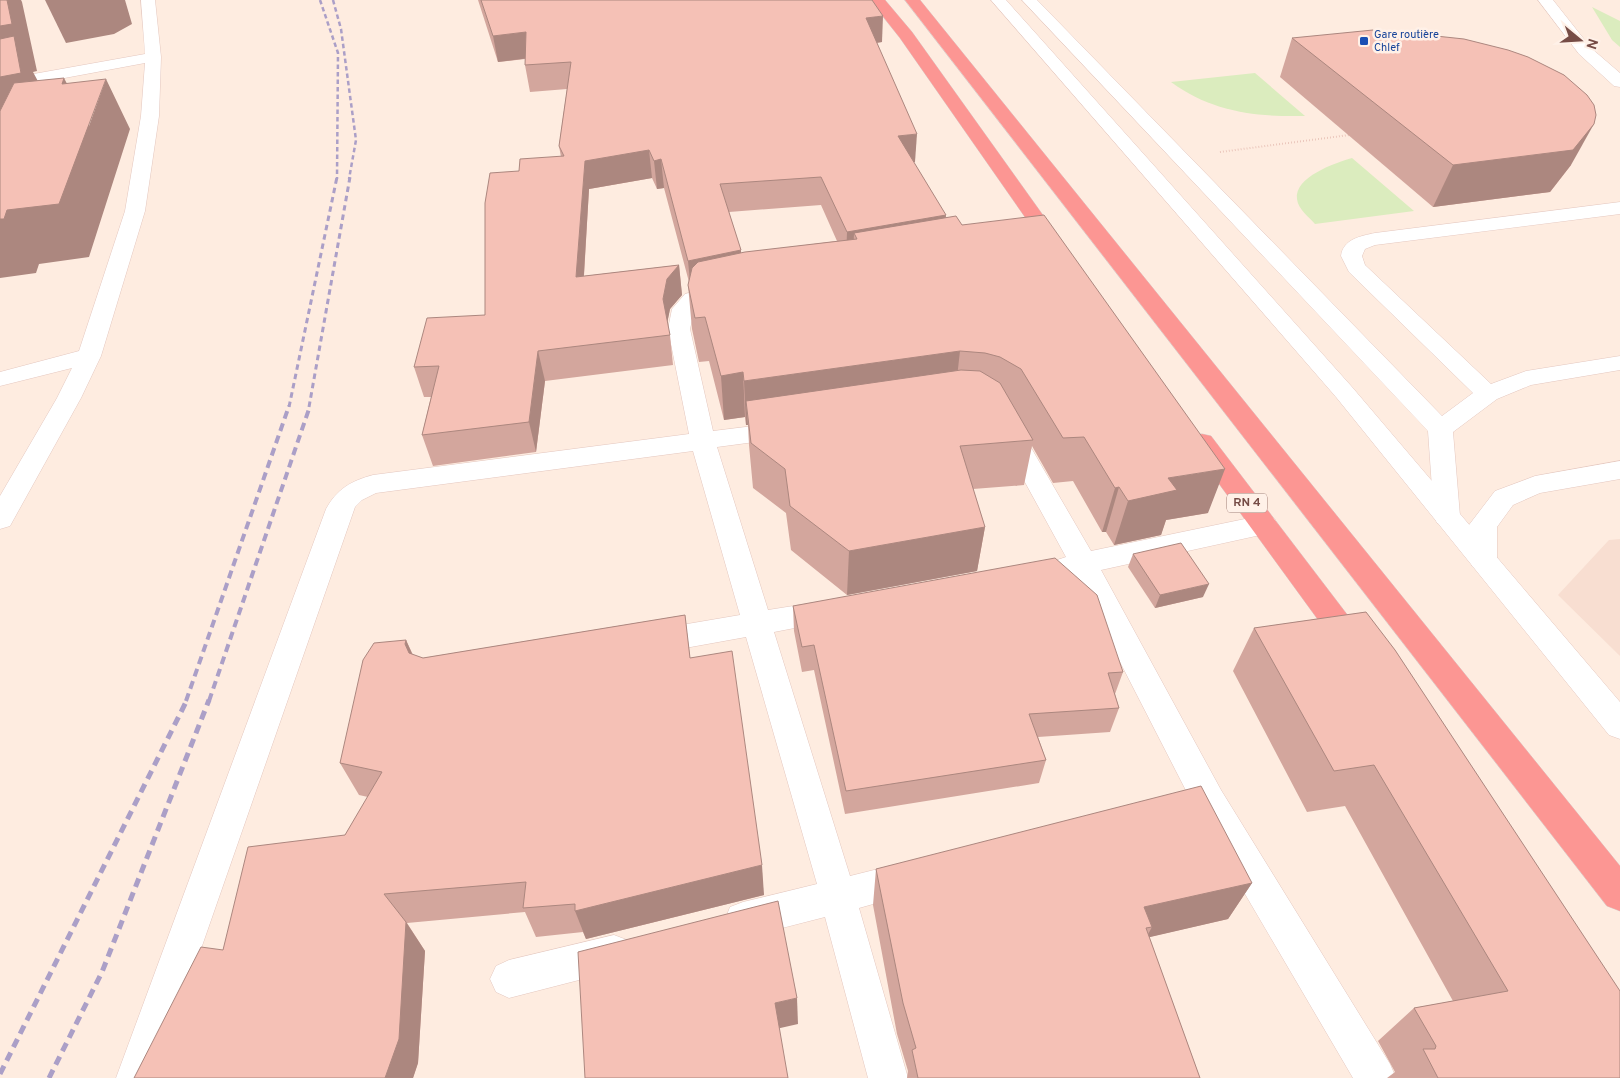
<svg xmlns="http://www.w3.org/2000/svg" width="1620" height="1078" font-family="Overpass,sans-serif">
  <style>
    .residential { fill: #f8ded1 }
    .green { fill: #dbecbe }
    .lines { fill: none; stroke-linecap: round; stroke-linejoin: round }
    .lane-casing { stroke: #e4c7bf; stroke-width: 1 }
    .street-casing { stroke: #e4c7bf; stroke-width: 1 }
    .highway-casing { stroke: #d9cdcb; stroke-width: 1 }
    .path { stroke: #d9a49a; stroke-width: 2; stroke-dasharray: 0.5 2.5; stroke-linecap: butt }
    .lane { fill: #fff; fill-rule: evenodd }
    .street { fill: #fff; fill-rule: evenodd }
    .highway { fill: #fc9693; fill-rule: evenodd }
    .rail-far3 { stroke: #ab9fc7; stroke-width: 2.5; stroke-dasharray: 4.5 3; stroke-linecap: butt }
    .rail-far2 { stroke: #ab9fc7; stroke-width: 3; stroke-dasharray: 5.5 4; stroke-linecap: butt }
    .rail-far1 { stroke: #ab9fc7; stroke-width: 4; stroke-dasharray: 8 5; stroke-linecap: butt }
    .rail { stroke: #ab9fc7; stroke-width: 5; stroke-dasharray: 9 6; stroke-linecap: butt }
    .wall { fill: #d3a69d; fill-rule: evenodd }
    .shaded-wall { fill: #ac877f }
    .building { fill: #f5c1b6; stroke: #ac877f }
    .transit-dot { fill: #1a4fb4; stroke: #fff1e8; stroke-width: 2 }
    .labels { text-anchor: middle; dominant-baseline: central; stroke-width: 5; stroke-linejoin: round; paint-order: stroke }
    .far-transit-label { font-size: 11px; fill: #164399; stroke: #fff1e8; text-anchor: start }
    .shield { fill: #fff1e8; stroke: #9f7e77; stroke-width: 1 }
    .shield-label { font-size: 12px; font-weight: bold; fill: #764c46 }
  </style>
  <rect width="100%" height="100%" fill="#feece0"/>
  <!-- residential -->
  <path class="residential" d="M1620 539V656L1558 595 1609 540Z"/>
  <!-- green -->
  <g class="green">
    <path d="M1592 7 1620 21V47L1612 40Z"/>
    <path d="M1255 73 1305 116C1255 117 1212 112 1171 82Z"/>
    <path d="M1352 158 1414 211 1315 224C1309 217 1298 209 1297 199 1294 177 1335 163 1352 158Z"/>
  </g>
  <g class="lines">
    <defs>
      <g id="lane">
        <path d="M1022 0H1037L1442 416 1473 393 1349 272 1341 256C1343 239 1361 236 1375 233L1620 202V214L1375 245 1365 249 1362 256 1365 265 1491 384 1526 371 1620 356V370L1531 385 1497 399 1453 432 1460 516 1457 523 1447 526 1437 523 1434 516 1428 431Z"/>
        <path d="M1538 0H1553L1591 48 1620 73V87L1614 86 1579 54Z"/>
        <path d="M1620 461V479L1540 493 1513 505 1497 527V560L1493 567 1483 570 1473 567 1469 560V525L1495 491 1535 476Z"/>
      </g>
      <g id="street">
        <path d="M141 0H155L161 57 159 116 145 211 101 356 81 398 10 526 0 529V496L57 398 72 368 0 386V372L79 351 125 211 141 116 145 63 0 90V80L145 54Z"/>
        <path d="M991 0H1006L1352 387 1620 702V739L1609 735 1336 397Z"/>
        <path d="M725 284 733 285 736 290 733 295 701 304 694 311 690 329 713 431 785 422 794 424 797 430 794 436 785 438 717 447 768 610 831 600 841 603 846 611 841 619 774 632 850 876 910 861 923 866 928 878 923 890 859 908 908 1078H868L825 917 743 938 730 933 725 920 730 907 743 902 817 884 746 637 652 654 641 650 637 642 641 634 652 630 740 615 693 451 376 493 362 500 355 507 156 1078H116L326 509C337 489 351 481 373 475L689 434 668 329 672 309 685 294Z"/>
        <path d="M1010 425 1019 427 1091 551 1264 515 1274 518 1278 525 1274 532 1101 570 1221 790 1390 1064 1396 1078H1353L1197 812 1076 576 1067 578 1057 574 1053 567 1057 560 1066 557 998 433 1001 427Z"/>
        <path d="M614 935 627 940 633 953 627 966 614 971 509 998 496 992 490 979 496 966 509 960Z"/>
      </g>
      <g id="highway">
        <path d="M870 0H885L912 32 1065 246 1062 250 1055 252 1048 250 900 38Z"/>
        <path d="M905 0H920L1620 866V911L1607 906Z"/>
        <path d="M1202 434 1211 436 1365 638 1369 646 1365 654 1354 658 1343 654 1193 448 1189 442 1193 436Z"/>
      </g>
    </defs>
    <!-- lane casing -->
    <use href="#lane" class="lane-casing"/>
    <!-- street casing -->
    <use href="#street" class="street-casing"/>
    <!-- highway casing -->
    <use href="#highway" class="highway-casing"/>
    <!-- path -->
    <path class="path" d="M1220 152 1349 135"/>
    <!-- lane -->
    <use href="#lane" class="lane"/>
    <!-- street -->
    <use href="#street" class="street"/>
    <!-- highway -->
    <use href="#highway" class="highway"/>
    <!-- rail-far3 -->
    <g class="rail-far3">
      <path d="M320 0 338 53 337 179"/>
      <path d="M333 0 341 29 356 140 349 179"/>
    </g>
    <!-- rail-far2 -->
    <g class="rail-far2">
      <path d="M289 407 337 177"/>
      <path d="M309 407 350 177"/>
    </g>
    <!-- rail-far1 -->
    <g class="rail-far1">
      <path d="M186 701 289 406"/>
      <path d="M209 701 310 406"/>
    </g>
    <!-- rail -->
    <g class="rail">
      <path d="M0 1074 187 700"/>
      <path d="M49 1078 102 972 209 700"/>
    </g>
  </g>
  <!-- wall -->
  <g class="wall">
    <path d="M478 0H872L882 42 877 43 915 162H913L946 217 962 225 1208 513 1166 520 1161 535 1114 545 1106 532H1102L1073 481 1053 483 1032 446 1024 485 973 489 985 527 977 571 847 595 791 550 786 513 753 488 749 445 748 425H746L745 417 724 420 709 361 699 362 692 329 688 285 689 282 664 188 657 189 652 178 589 189 584 276 679 265 682 295 670 309 667 323 670 335 673 365 545 381 536 452 433 466 422 435 431 397H424L414 367 485 315 519 171 561 157 559 146 567 89 530 92 525 65V59L498 62ZM821 205 837 241 741 253 729 212Z"/>
    <path d="M1292 38H1383L1571 165 1550 192 1433 207 1280 77Z"/>
    <path d="M1133 554 1203 597 1155 608 1128 567Z"/>
    <path d="M793 606 1123 672 1115 694 1119 708 1110 732 1038 737 1046 760 1039 783 845 814 814 670 802 672 794 631Z"/>
    <path d="M1366 612 1620 1078H1387L1395 1072 1378 1041 1414 1008 1453 1001 1345 806 1307 812 1233 671 1254 628Z"/>
    <path d="M685 615 690 658 764 895 586 939 583 932 536 937 525 912 407 923 425 951 418 1063 413 1078H134L223 950 345 835 368 797 359 795 340 763 406 640 413 655 423 658Z"/>
    <path d="M876 869 1252 883 1228 919 1149 937 1200 1078H907L908 1071 897 1034 873 905Z"/>
  </g>
  <!-- shaded-wall -->
  <g class="shaded-wall">
    <path d="M7 0H21L22 2 37 71 33 72 40 85 0 126V26Z"/>
    <path d="M45 0H125L132 24 114 34 66 43Z"/>
    <path d="M883 16 882 42 865 44 866 18Z"/>
    <path d="M526 32 530 58 498 62 493 36Z"/>
    <path d="M64 78 89 126 106 79 130 129 89 257 39 264 36 273 0 278V219Z"/>
    <path d="M1594 124 1571 165 1550 192 1433 207 1453 165Z"/>
    <path d="M917 134 915 162 896 164 898 136Z"/>
    <path d="M649 150 652 178 589 189 582 306 576 277 585 161Z"/>
    <path d="M661 159 664 188 657 189 654 161Z"/>
    <path d="M946 215 943 244 854 233 853 260 846 261 847 232Z"/>
    <path d="M741 250 742 280 691 291 688 261Z"/>
    <path d="M679 265 682 295 670 309 666 329 663 299 667 279Z"/>
    <path d="M538 351 545 381 536 452 529 422Z"/>
    <path d="M960 351 955 395 746 401 748 425H746L744 381Z"/>
    <path d="M743 372 745 417 724 420 721 376Z"/>
    <path d="M1225 469 1208 513 1166 520 1161 535 1114 545 1128 501 1168 478Z"/>
    <path d="M1119 487 1106 532H1102L1115 488Z"/>
    <path d="M985 527 977 571 847 595 849 551Z"/>
    <path d="M1209 584 1203 597 1155 608 1160 595Z"/>
    <path d="M406 640 421 674 420 678 405 644Z"/>
    <path d="M762 865 764 895 586 939 575 911Z"/>
    <path d="M1252 883 1228 919 1146 938 1152 927 1144 907Z"/>
    <path d="M406 922 425 951 418 1063 413 1078H385Z"/>
    <path d="M797 998 798 1024 776 1029 775 1003Z"/>
  </g>
  <!-- building -->
  <g class="building">
    <path d="M0 0H7L12 24 0 26Z"/>
    <path d="M481 0H872L883 16 866 18 917 134 898 136 946 215 847 232 821 177 720 184 741 250 688 261 661 159 654 161 649 150 585 161 576 277 679 265 667 279 663 299 670 335 538 351 529 422 422 435 439 366 414 367 427 318 485 315V203L490 173 519 171 520 159 564 156 559 146 571 62 525 65 526 32 493 36Z"/>
    <path d="M1373 30 1383 38 1417 34 1464 39 1508 50 1528 57 1564 75 1587 95 1594 105 1596 115 1594 124 1573 150 1453 165 1292 38Z"/>
    <path d="M14 36 21 73 0 77V39Z"/>
    <path d="M64 78 62 84 106 79 59 204 7 210 4 219H0V111L14 83Z"/>
    <path d="M1044 215 1225 469 1168 478 1177 490 1128 501 1119 487 1115 488 1084 437 1063 438 1021 369 1000 357 985 353 960 351 744 381 743 372 721 376 705 317 695 318 688 285 692 268 698 262 745 252 857 239 854 233 956 216 962 225Z"/>
    <path d="M961 370 980 371 1000 383 1033 440 960 446 985 527 849 551 790 506 785 469 751 443 746 401Z"/>
    <path d="M1181 543 1209 584 1160 595 1133 554Z"/>
    <path d="M1055 558 1097 595 1123 672 1108 673 1119 708 1029 714 1046 760 846 791 814 645 802 647 793 606Z"/>
    <path d="M1366 612 1395 650 1620 991V1078H1438L1423 1049H1435L1436 1046 1414 1008 1508 991 1374 765 1334 771 1254 628Z"/>
    <path d="M685 615 690 658 732 651 762 865 575 911V904L523 908 526 882 384 894 406 922 399 1039 385 1078H134L201 947 223 950 248 847 345 835 382 772 340 763 363 660 374 643 406 640 405 644 409 653 423 658Z"/>
    <path d="M1201 786 1252 883 1144 907 1152 927 1146 928 1200 1078H918L912 1050 916 1048 903 1003 876 869Z"/>
    <path d="M778 901 797 998 775 1003 788 1078H585L578 952Z"/>
  </g>
  <!-- markers -->
  <rect class="transit-dot" x="1359" y="36" width="10" height="10" rx="2.5"/>
  <g class="labels">
    <!-- far-transit labels -->
    <g class="far-transit-label">
      <text x="1374" y="35">Gare routière<tspan x="1374" dy="13">Chlef</tspan></text>
    </g>
    <!-- shield labels -->
    <rect class="shield" x="1227" y="493.5" width="40" height="19" rx="4"/>
    <g class="shield-label">
      <text x="1247" y="503">RN 4</text>
    </g>
  </g>
  <!-- north arrow -->
  <g transform="translate(1580 40) rotate(108)" stroke="#fff1e8" stroke-width="4" paint-order="stroke">
  <path d="M0-4L9 19L0 12L-9 19Z" fill="#764c46"/>
  <text y="-8" font-size="14" font-weight="bold" text-anchor="middle" fill="#764c46">N</text>
  </g>
</svg>
